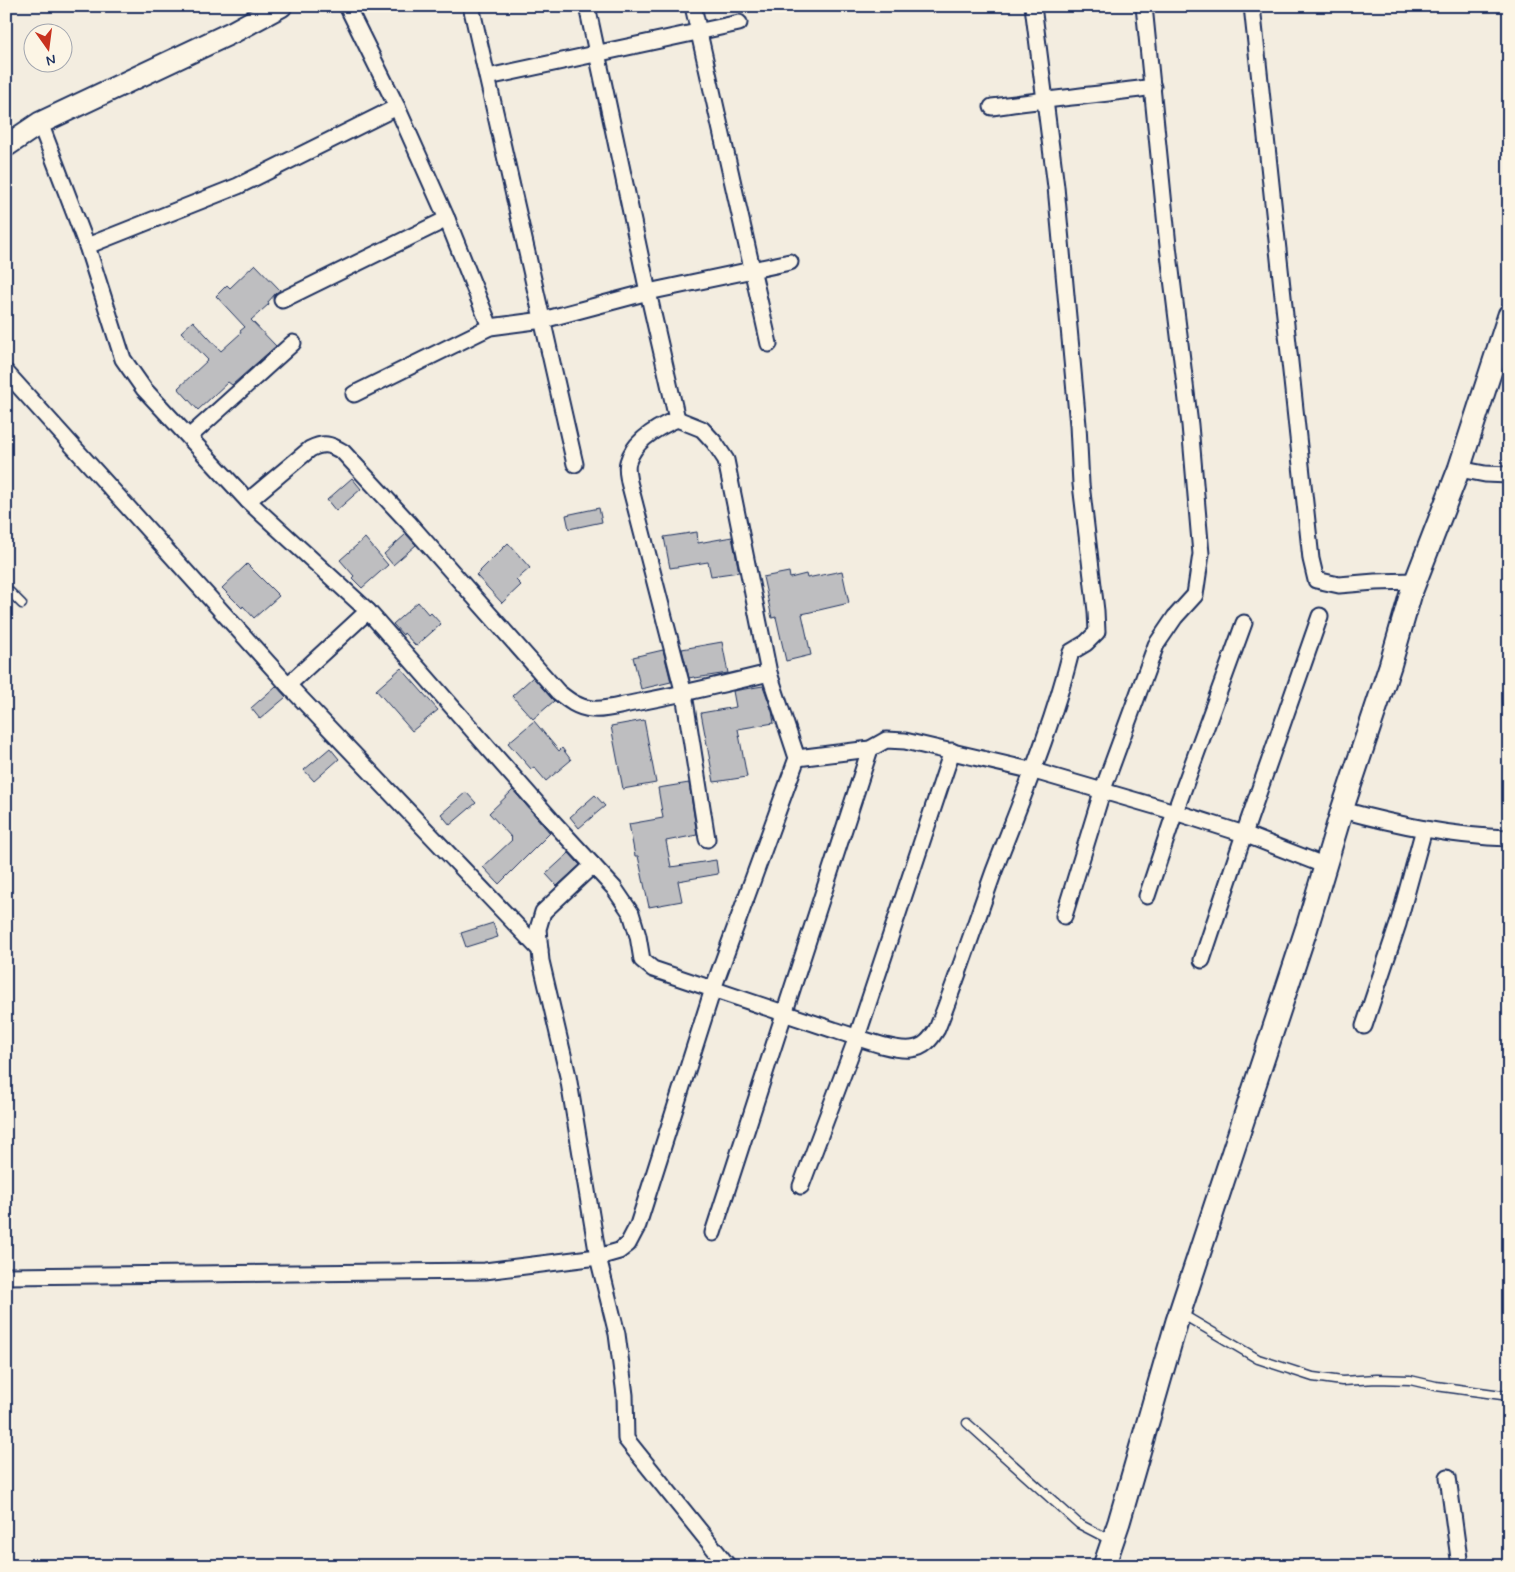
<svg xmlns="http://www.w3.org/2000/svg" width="1515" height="1572" font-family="Mynerve,sans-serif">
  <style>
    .building { fill: #bebec0; stroke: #1b2f5e }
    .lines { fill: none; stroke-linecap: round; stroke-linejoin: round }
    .lane-casing { stroke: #1b2f5e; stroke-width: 11 }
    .street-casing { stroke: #1b2f5e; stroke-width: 19 }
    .secondary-casing { stroke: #1b2f5e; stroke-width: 25 }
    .lane { stroke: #fcf5e5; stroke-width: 8 }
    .street { stroke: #fcf5e5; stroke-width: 15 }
    .secondary { stroke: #fcf5e5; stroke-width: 21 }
  </style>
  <rect width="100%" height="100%" fill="#f3ede0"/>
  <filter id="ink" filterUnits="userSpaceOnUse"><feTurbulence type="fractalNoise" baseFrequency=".02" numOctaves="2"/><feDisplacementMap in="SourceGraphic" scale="10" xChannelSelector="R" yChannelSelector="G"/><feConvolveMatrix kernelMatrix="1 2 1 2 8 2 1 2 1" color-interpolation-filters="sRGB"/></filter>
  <g filter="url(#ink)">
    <!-- building -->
    <g class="building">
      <path d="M255 264 280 290 275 294 268 302 269 304 251 320 276 346 232 385 228 382 198 410 178 388 208 360 181 332 193 321 221 351 241 333 240 331 245 327 216 296 227 285 230 288Z"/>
      <path d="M352 478 361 489 336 511 327 500Z"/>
      <path d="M599 508 602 522 569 529 566 515Z"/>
      <path d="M697 532 698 543 732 537 739 572 711 576 708 562 670 568 664 537Z"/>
      <path d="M406 534 416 545 393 565 384 554Z"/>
      <path d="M365 538 388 565 362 588 352 578 354 576 340 560Z"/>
      <path d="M508 543 530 568 516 580 521 585 502 603 476 575Z"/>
      <path d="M247 564 279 596 254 618 243 606 242 608 222 588Z"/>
      <path d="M842 571 849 603 802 614 811 655 786 661 776 617 772 618 763 577 789 572 790 578 806 574 807 578Z"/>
      <path d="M418 602 429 615 431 613 441 624 416 646 404 633 403 635 393 624Z"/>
      <path d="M722 642 728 673 695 678 694 677 689 678 682 649Z"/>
      <path d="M663 650 671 682 641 689 633 657Z"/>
      <path d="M401 668 438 710 412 731 376 690Z"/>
      <path d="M533 677 554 701 533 719 512 696Z"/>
      <path d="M276 686 286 697 260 719 251 708Z"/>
      <path d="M763 686 772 711 774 723 738 729 747 777 714 782 701 713 736 707 733 691Z"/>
      <path d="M644 720 656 783 623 789 611 726Z"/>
      <path d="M534 721 559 751 562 748 571 760 546 781 534 767 531 769 508 743Z"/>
      <path d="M330 748 339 759 314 781 304 770Z"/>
      <path d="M689 783 697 835 666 841 671 867 716 860 718 874 678 881 682 901 649 907 638 856H635L629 824 663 818 658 788Z"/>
      <path d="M513 790 550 833 499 884 483 867 512 840 511 839 512 838 489 813Z"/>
      <path d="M466 792 476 803 450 825 441 814Z"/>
      <path d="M595 795 605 806 579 828 570 817Z"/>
      <path d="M569 853 580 865 557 886 546 874Z"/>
      <path d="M493 923 498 937 466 947 461 933Z"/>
    </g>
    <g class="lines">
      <defs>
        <g id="lane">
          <path d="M6 588 22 604"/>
          <path d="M1180 1313 1258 1359 1313 1377 1342 1381 1377 1379 1410 1380 1436 1386 1509 1396"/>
          <path d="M967 1423 1079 1524 1110 1540"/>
        </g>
        <g id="street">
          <path d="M347 6 397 107 447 219 490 327"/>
          <path d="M471 6 575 464"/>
          <path d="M587 6 648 292 677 419"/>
          <path d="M693 6 769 344"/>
          <path d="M1252 6 1311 559 1316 580 1339 585 1375 582 1415 581"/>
          <path d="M488 77 739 23"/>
          <path d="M992 107C1046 99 1100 95 1153 87"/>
          <path d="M40 123 87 246 123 359 144 389 248 501 368 611 555 824 614 888 631 913 638 936 642 960 653 969C714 989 774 1010 834 1030 854 1036 891 1051 911 1049 924 1048 931 1039 937 1029 958 977 975 924 994 871 1022 798 1052 728 1071 652L1086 643 1097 632 1096 611 1081 484 1078 425 1056 187 1033 6"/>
          <path d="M87 246 238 186 397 107"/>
          <path d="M282 300 447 219"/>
          <path d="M6 372 288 685 540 950"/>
          <path d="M354 394 490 327 543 320 648 292 790 262"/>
          <path d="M189 437 293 343"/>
          <path d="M1459 469 1485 474 1509 475"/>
          <path d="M248 501 310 449C324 442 330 444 343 452L408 522 558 692C568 700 578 708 592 709 603 711 622 705 634 703 679 695 724 684 769 673"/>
          <path d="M288 685 368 611"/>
          <path d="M1342 810C1398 825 1450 836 1509 838"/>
          <path d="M707 839 684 694 629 482C628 476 626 468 628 462 634 441 658 427 677 419L702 429 714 442 726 460 769 673 797 758 870 749 886 740 905 741 1034 771 1175 812 1244 834 1326 866"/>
          <path d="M593 865 543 912 538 929 541 961 568 1076 598 1257 617 1334 625 1395 626 1439 728 1566"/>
          <path d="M1147 896 1175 812 1244 623"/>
          <path d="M1064 916 1102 792 1156 645 1175 617 1195 595 1201 554 1190 425 1168 246 1144 6"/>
          <path d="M1202 960 1244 834 1320 616"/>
          <path d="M1364 1026 1398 924 1424 829"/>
          <path d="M801 1186 857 1037 952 751"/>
          <path d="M713 1233 870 749"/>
          <path d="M6 1276 485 1271 598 1257 619 1251 628 1244 638 1225 713 989 797 758"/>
          <path d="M1448 1477 1460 1566"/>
        </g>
        <g id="secondary">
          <path d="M6 146 40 123 233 32 281 6"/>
          <path d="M1104 1566 1119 1522 1177 1321 1307 927 1342 810 1390 666 1411 593 1459 469 1509 315"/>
        </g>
      </defs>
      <!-- lane casing -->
      <use href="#lane" class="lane-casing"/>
      <!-- street casing -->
      <use href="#street" class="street-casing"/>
      <!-- secondary casing -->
      <use href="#secondary" class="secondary-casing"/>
      <!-- lane -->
      <use href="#lane" class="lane"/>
      <!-- street -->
      <use href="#street" class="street"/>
      <!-- secondary -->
      <use href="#secondary" class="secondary"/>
    </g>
  </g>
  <!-- margin -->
  <rect width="1515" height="1572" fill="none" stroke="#fcf5e5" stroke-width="25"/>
  <rect x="12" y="12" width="1490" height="1547" fill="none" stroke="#1b2f5e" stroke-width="2" filter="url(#ink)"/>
  <!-- north arrow -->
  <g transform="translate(48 48) rotate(166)"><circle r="24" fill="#fcf5e5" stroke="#a2a6af"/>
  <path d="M0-4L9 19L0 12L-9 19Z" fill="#c8321e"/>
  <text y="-8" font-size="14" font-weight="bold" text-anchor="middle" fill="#1b2f5e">N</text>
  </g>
</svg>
